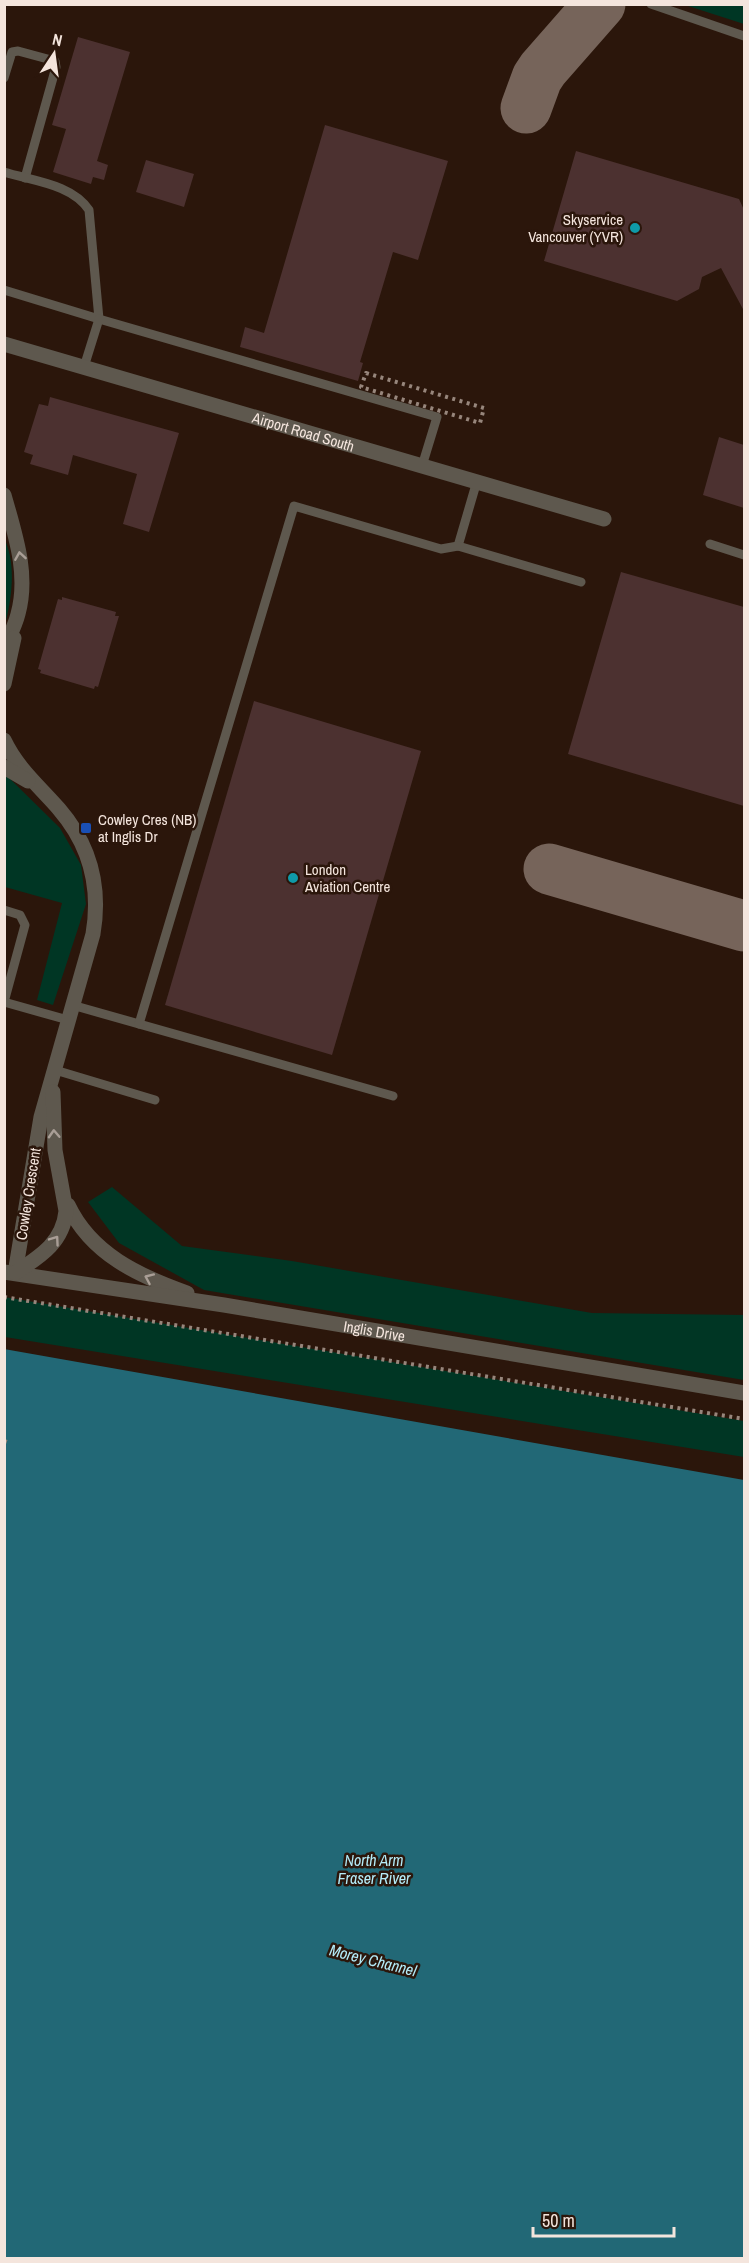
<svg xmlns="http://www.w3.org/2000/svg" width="749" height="2263" font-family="'Archivo Narrow',sans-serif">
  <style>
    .green { fill: #003624 }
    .water { fill: #226876 }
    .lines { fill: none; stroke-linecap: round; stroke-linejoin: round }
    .taxiway { stroke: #76645a; stroke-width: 51 }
    .building { fill: #4c3130 }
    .path { stroke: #97867c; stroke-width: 4; stroke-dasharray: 3 4.5; stroke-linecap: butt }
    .service { stroke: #5e584e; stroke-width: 9 }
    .minor { stroke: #5e584e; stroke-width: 15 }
    .oneway { stroke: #a99e96 }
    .culture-dot { fill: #0f9aa8; stroke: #2b160b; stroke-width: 2 }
    .transit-dot { fill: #1a4fb4; stroke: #2b160b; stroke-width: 2 }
    .labels { text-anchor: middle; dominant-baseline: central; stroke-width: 5; stroke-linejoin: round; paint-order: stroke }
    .poi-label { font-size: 15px; fill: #f4e5dd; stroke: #2b160b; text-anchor: start }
    .street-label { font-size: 15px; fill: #f4e5dd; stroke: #2b160b }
    .water-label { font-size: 16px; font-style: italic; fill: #b4ecf9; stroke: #2b160b }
  </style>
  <rect width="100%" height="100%" fill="#2b160b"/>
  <!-- green -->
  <g class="green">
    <path d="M685 5H744V24Z"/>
    <path d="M5 540C16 565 12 598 5 624Z"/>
    <path d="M4 773 60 828 81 865 86 904 53 1005 37 1000 62 903 5 887Z"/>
    <path d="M112 1187 182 1246 292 1261 592 1313 744 1315V1380L204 1290 119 1243 88 1202Z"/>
    <path d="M4 1297 744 1421V1457L5 1337Z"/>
  </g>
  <!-- water -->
  <path class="water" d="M4 1349 744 1480V2258H5Z"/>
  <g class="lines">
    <!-- taxiway -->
    <g class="taxiway">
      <path d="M526 108 537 78 543 69 600 4"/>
      <path d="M549 869 744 926"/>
    </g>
  </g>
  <!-- building -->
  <g class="building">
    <path d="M78 37 130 52 97 161 108 165 104 180 93 177 91 184 53 172 66 129 52 125Z"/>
    <path d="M325 125 448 161 418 260 393 252 360 362 363 363 358 381 240 347 245 327 264 333Z"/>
    <path d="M576 151 739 199 744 210V311L721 268 702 277 699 289 677 301 544 261Z"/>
    <path d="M146 160 194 174 184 207 136 192Z"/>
    <path d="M50 397 179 433 149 532 123 524 137 474 73 455 68 475 30 464 33 455 24 452 39 404 48 406Z"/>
    <path d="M719 437 744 445V508L703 495Z"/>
    <path d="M621 572 744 607V806L568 754Z"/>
    <path d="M62 597 116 612 115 616H119L98 687 95 686 94 689 40 673 41 670 38 669 58 599 62 600Z"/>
    <path d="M254 701 421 751 332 1055 165 1005Z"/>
  </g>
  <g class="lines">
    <!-- path -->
    <g class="path">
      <path d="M366 373 484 408 480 423 361 387Z"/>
      <path d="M4 1297 744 1419"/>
      <path d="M4 1441 7 1442"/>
    </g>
    <!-- service -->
    <g class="service">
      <path d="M651 4 744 36"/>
      <path d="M4 78 12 52 18 51 55 61 56 67 25 178"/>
      <path d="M4 172C33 181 72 184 89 210L99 319 4 290"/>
      <path d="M84 367 99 319 437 417 422 466"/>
      <path d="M710 544 744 555"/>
      <path d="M458 546 477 481"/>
      <path d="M4 910 20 915 25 925 4 1002"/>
      <path d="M4 1002 68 1020"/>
      <path d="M72 1005 393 1096"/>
      <path d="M139 1024 294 506 441 549 458 546 581 582"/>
      <path d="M55 1070 155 1100"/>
    </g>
    <!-- minor -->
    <g class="minor">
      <path id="s1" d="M4 344 604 519"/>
      <path d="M4 495C15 534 29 574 18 614 15 626 9 637 4 649"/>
      <path d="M4 684 14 638"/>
      <path d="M4 740C17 768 40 787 59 809 91 846 101 887 93 934L41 1117 15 1273"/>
      <path d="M4 767 28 781"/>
      <path d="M68 1205C91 1254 139 1276 187 1293"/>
      <path id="s2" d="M4 1272 224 1305 744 1393"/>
      <path d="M15 1273C39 1257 63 1243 66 1211L55 1150 53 1092"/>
    </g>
  </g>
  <!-- one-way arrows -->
  <defs><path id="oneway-chevron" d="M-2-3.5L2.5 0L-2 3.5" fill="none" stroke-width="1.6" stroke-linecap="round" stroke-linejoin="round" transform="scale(1.5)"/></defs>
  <g class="oneway">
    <use href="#oneway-chevron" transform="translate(20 556) rotate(-99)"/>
    <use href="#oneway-chevron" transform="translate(54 1134) rotate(-93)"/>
    <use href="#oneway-chevron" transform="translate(55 1240) rotate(-55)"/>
    <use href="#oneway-chevron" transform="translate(149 1278) rotate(-156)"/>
  </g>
  <!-- markers -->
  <g class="culture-dot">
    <circle cx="635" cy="228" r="6"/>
    <circle cx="293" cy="878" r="6"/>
  </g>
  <rect class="transit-dot" x="80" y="822" width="12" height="12" rx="3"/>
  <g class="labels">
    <!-- poi labels -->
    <g class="poi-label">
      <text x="623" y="219" text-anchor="end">Skyservice<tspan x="623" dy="17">Vancouver (YVR)</tspan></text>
      <text x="98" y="819">Cowley Cres (NB)<tspan x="98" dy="17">at Inglis Dr</tspan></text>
      <text x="305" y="869">London<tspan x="305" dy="17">Aviation Centre</tspan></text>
    </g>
    <!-- street labels -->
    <g class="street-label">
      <text stroke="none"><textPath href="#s1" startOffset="312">Airport Road South</textPath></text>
      <text transform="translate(28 1194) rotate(-81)">Cowley Crescent</text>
      <text stroke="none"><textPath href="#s2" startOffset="375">Inglis Drive</textPath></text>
    </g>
    <!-- water labels -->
    <g class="water-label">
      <text x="374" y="1860">North Arm<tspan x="374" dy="18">Fraser River</tspan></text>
      <text transform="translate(373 1960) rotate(14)">Morey Channel</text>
    </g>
  </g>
  <!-- border -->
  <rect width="749" height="2263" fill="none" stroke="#f4e5dd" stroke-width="12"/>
  <!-- north arrow -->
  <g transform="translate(54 54) rotate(13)" stroke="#2b160b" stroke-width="4.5" paint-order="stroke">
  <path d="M0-4.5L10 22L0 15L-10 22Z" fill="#f4e5dd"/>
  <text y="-9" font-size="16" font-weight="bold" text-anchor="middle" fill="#f4e5dd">N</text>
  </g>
  <!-- scale -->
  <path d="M533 2227v9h141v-9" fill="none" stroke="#f4e5dd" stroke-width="3"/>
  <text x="542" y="2227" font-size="18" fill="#f4e5dd" stroke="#2b160b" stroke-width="4.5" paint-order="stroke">50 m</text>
</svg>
